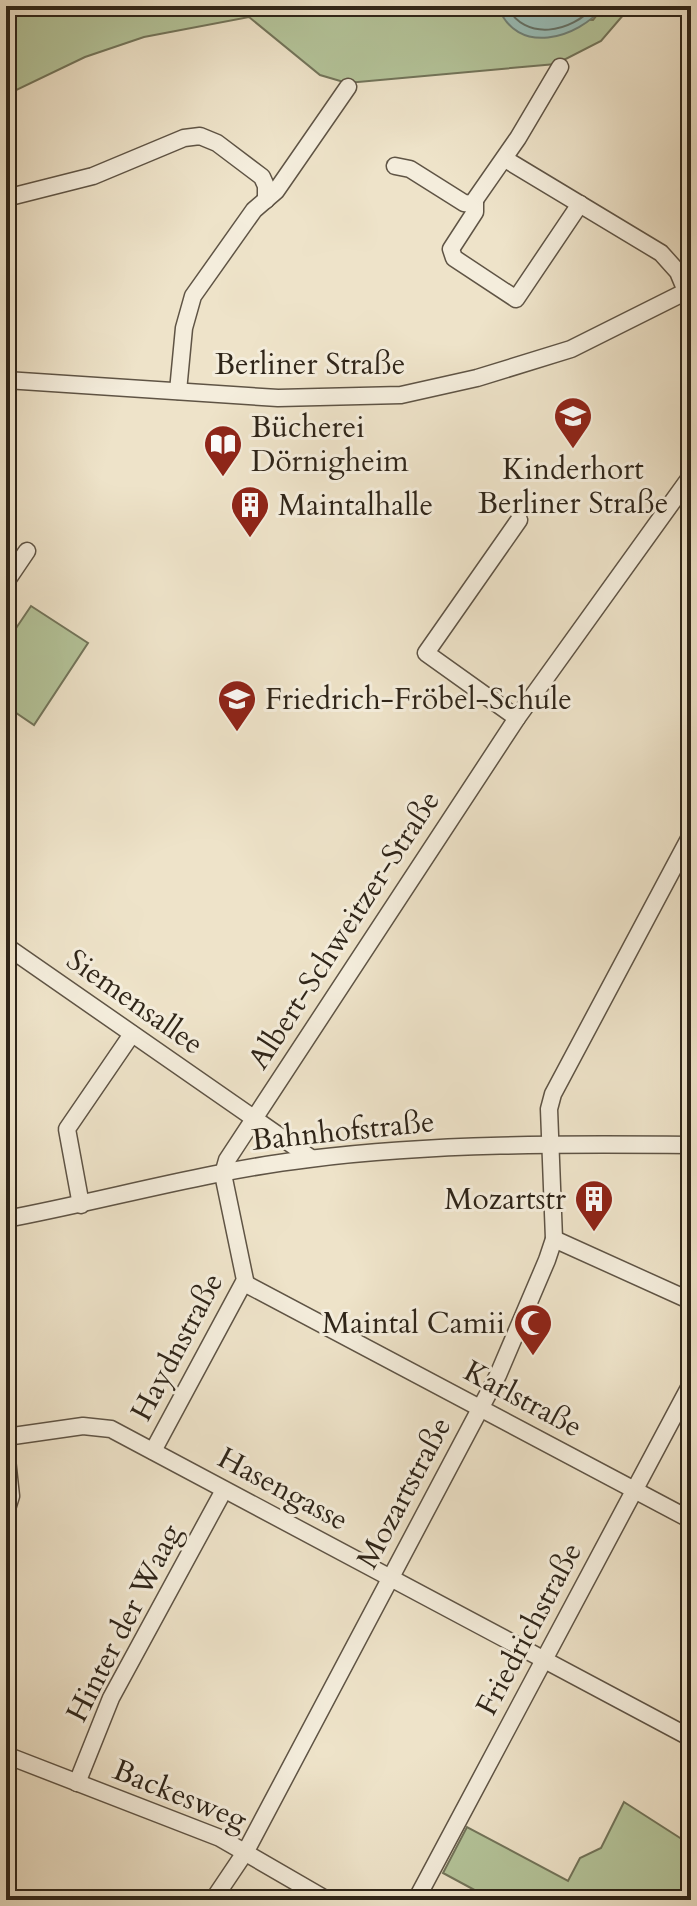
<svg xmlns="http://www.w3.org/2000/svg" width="697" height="1906" font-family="Cardo,serif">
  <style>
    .green { fill: #b4c49a; stroke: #72745a; stroke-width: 2 }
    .water { fill: #99beb8; stroke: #6f8178; stroke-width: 2 }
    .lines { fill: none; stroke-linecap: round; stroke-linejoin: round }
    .shore { stroke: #647268; stroke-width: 2 }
    .minor-casing { stroke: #5f5445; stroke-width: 19 }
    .minor { stroke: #f4eddc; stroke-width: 16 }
    .labels { text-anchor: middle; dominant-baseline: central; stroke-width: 6; stroke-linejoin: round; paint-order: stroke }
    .street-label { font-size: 30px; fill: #2f2519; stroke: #f4eddc }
    .poi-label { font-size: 30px; fill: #2f2519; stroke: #f4eddc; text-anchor: start }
  </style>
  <rect width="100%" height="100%" fill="#eee3c9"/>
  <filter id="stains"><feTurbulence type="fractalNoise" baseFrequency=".0025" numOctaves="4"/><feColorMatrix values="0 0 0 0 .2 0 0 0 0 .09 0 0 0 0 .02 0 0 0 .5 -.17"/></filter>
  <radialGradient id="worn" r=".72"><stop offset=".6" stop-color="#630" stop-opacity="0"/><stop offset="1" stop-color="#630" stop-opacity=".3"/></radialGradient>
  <!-- green -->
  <g class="green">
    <path d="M6 6H498L502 15 593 20 604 6H631L601 41 556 64 347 83 320 75 249 17 144 37 85 57 6 95Z"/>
    <path d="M31 606 88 643 34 725 6 706V643Z"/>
    <path d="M624 1802 691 1845V1900H493L443 1873 467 1827 568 1881 580 1858 601 1848Z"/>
  </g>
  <!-- water -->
  <path class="water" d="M498 6H604C578 39 516 57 498 6Z"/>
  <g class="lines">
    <!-- shore -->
    <path class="shore" d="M507 6C524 42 572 33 594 6"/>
    <defs>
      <g id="minor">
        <path d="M505 159 661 253 678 272 686 291"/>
        <path d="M395 166 410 169 464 203 472 204 518 138 560 67"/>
        <path d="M6 198 93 176 184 138 200 136 217 143 262 177 266 186V200"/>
        <path d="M475 201V212L451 249 454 258 516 299 580 204"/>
        <path d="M6 380 278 398 401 395 477 378 571 349 691 289"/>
        <path d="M178 391 184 328 193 296 254 210 276 191 348 87"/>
        <path d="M6 582 27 551"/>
        <path d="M517 718 426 653 519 520"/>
        <path d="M6 946 311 1158"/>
        <path d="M81 1205 67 1129 132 1034"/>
        <path d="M6 1219C107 1200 207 1171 309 1159 436 1143 564 1144 691 1145"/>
        <path d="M554 1239 691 1301"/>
        <path d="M244 1283 691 1520"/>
        <path d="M6 1437 83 1426 111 1429 691 1738"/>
        <path d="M6 1450 11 1496 6 1512"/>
        <path d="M153 1451 245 1280 223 1174 227 1160 517 718 691 476"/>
        <path d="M6 1755 220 1838 327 1900"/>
        <path d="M77 1783 111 1698 224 1490"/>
        <path d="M213 1900 246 1851 498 1375 547 1260 554 1239 549 1109 553 1094 691 835"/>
        <path d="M416 1900 691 1384"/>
      </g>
    </defs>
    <!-- minor casing -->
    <use href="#minor" class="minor-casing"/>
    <!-- minor -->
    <use href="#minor" class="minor"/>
  </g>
  <!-- icons -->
  <defs>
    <symbol id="school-pin" viewBox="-11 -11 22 30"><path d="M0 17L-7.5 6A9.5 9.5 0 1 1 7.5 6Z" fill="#8f2418" stroke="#f4eddc"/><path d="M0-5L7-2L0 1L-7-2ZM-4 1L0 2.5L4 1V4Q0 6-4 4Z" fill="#fff"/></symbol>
    <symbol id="library-pin" viewBox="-11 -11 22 30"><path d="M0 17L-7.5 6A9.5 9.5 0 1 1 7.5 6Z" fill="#8f2418" stroke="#f4eddc"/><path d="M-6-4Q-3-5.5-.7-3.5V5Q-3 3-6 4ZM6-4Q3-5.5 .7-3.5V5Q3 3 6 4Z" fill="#fff"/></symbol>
    <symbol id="building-pin" viewBox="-11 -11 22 30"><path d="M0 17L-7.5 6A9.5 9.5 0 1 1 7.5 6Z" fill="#8f2418" stroke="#f4eddc"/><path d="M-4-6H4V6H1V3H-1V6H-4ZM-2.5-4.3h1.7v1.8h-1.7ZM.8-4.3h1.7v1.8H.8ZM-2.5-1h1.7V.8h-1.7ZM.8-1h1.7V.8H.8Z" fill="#fff"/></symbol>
    <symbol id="mosque-pin" viewBox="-11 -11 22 30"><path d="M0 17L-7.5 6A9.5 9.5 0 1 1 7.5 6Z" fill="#8f2418" stroke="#f4eddc"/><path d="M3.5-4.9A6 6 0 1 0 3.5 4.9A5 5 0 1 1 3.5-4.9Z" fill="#fff"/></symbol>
  </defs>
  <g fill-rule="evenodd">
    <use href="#school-pin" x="551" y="394" width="44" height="60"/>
    <use href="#library-pin" x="201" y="422" width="44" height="60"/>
    <use href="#building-pin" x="228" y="483" width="44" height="60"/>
    <use href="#school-pin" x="215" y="677" width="44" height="60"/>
    <use href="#building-pin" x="572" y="1177" width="44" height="60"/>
    <use href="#mosque-pin" x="511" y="1301" width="44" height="60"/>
  </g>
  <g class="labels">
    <!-- street labels -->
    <g class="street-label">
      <text x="310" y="364">Berliner Straße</text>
      <text transform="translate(344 930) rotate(-57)">Albert-Schweitzer-Straße</text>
      <text transform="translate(135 1002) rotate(35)">Siemensallee</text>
      <text transform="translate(343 1131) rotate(-6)">Bahnhofstraße</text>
      <text transform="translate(177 1347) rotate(-62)">Haydnstraße</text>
      <text transform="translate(523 1399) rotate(28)">Karlstraße</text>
      <text transform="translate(283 1489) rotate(28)">Hasengasse</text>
      <text transform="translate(404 1493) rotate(-62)">Mozartstraße</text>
      <text transform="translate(124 1623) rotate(-63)">Hinter der Waag</text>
      <text transform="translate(529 1629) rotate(-62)">Friedrichstraße</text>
      <text transform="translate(180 1795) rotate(22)">Backesweg</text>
    </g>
    <!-- poi labels -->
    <g class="poi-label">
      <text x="251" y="427">Bücherei<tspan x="251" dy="34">Dörnigheim</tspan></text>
      <text x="573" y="469" text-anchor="middle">Kinderhort<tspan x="573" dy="34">Berliner Straße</tspan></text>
      <text x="278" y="505">Maintalhalle</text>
      <text x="265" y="699">Friedrich-Fröbel-Schule</text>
      <text x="566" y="1199" text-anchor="end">Mozartstr</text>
      <text x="505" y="1323" text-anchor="end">Maintal Camii</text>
    </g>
  </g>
  <!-- margin -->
  <rect width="697" height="1906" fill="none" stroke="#eee3c9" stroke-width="32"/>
  <rect x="8" y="8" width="681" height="1890" fill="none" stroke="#2f2519" stroke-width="4"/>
  <rect x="16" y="16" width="665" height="1874" fill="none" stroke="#2f2519" stroke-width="2"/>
  <rect width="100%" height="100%" filter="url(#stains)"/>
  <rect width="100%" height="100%" fill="url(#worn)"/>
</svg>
